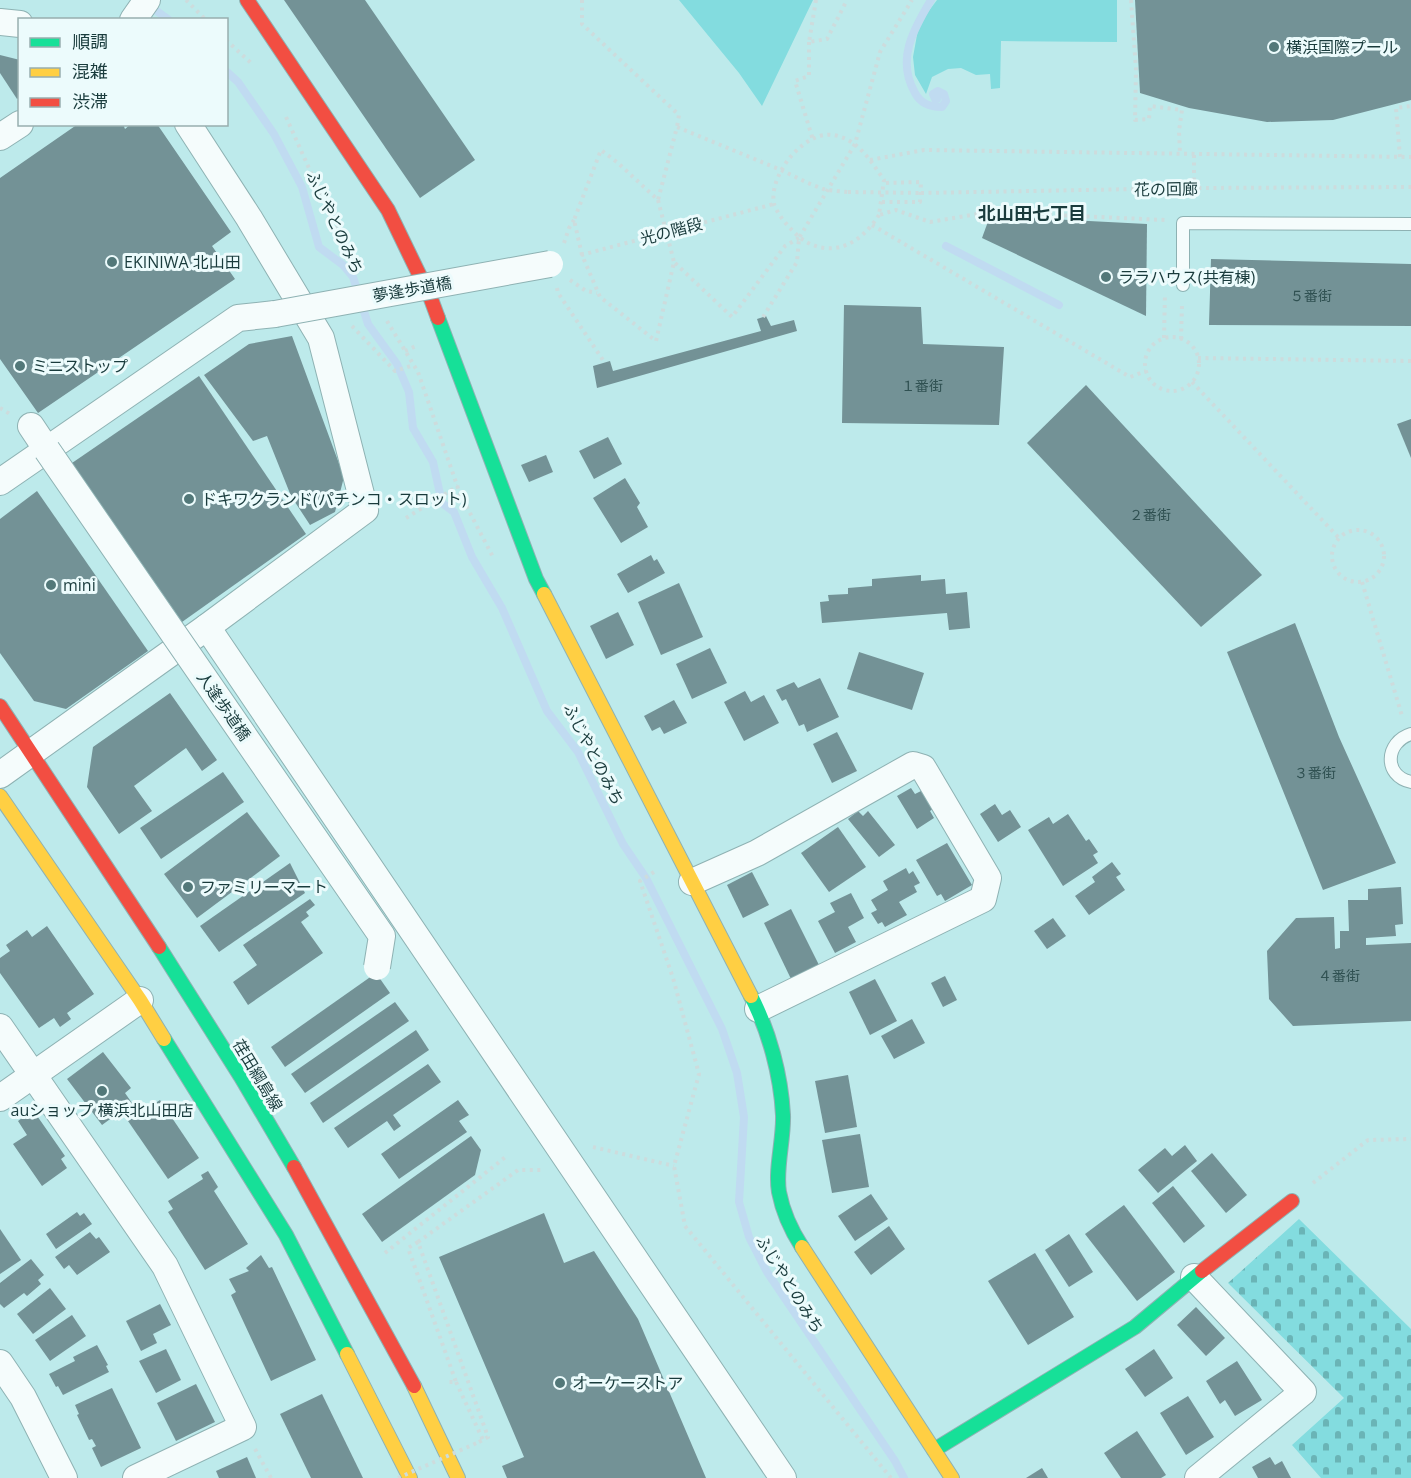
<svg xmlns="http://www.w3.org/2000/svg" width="1411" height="1478" font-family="'Open Sans','Noto Sans JP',sans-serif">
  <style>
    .grass { fill: #83dcdf }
    .cemetery { fill: url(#cemetery-stones) }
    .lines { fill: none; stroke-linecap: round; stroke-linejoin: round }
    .stream { stroke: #c0dbf1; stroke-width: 8 }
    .building { fill: #739296 }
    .lane-casing { stroke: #8eb2b3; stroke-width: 14 }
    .street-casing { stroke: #8eb2b3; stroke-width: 28 }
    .fast-casing { stroke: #8eb2b3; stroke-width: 16 }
    .slow-casing { stroke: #8eb2b3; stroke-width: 16 }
    .jam-casing { stroke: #8eb2b3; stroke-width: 16 }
    .path { stroke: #cddcdd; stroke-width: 4; stroke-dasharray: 3 4.5; stroke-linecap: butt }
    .lane { stroke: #f5fcfc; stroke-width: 12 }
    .street { stroke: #f5fcfc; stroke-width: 26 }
    .fast { stroke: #16e098; stroke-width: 14 }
    .slow { stroke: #ffcf43; stroke-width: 14 }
    .jam { stroke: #f24e42; stroke-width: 14 }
    .street-bridge-casing { stroke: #8eb2b3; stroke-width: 28; stroke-linecap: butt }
    .path-bridge { stroke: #cddcdd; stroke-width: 4; stroke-dasharray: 3 4.5; stroke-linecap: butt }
    .street-bridge { stroke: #f5fcfc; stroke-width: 26 }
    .poi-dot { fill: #527879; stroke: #ecfbfc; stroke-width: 2 }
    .labels { text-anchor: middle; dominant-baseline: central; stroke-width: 6; stroke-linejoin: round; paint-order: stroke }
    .number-label { font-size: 14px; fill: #305152 }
    .poi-label { font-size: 16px; fill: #193b3c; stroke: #ecfbfc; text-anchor: start }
    .street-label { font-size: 16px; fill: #193b3c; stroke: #ecfbfc }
    .neighbourhood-label { font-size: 18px; font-weight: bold; fill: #193b3c; stroke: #ecfbfc }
  </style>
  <defs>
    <pattern id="cemetery-stones" width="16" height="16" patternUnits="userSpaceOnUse" patternTransform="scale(1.5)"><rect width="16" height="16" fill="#83dcdf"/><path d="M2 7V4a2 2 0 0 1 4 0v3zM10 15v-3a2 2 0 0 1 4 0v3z" fill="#6ab4b6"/></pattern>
  </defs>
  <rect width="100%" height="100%" fill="#bdeaeb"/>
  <!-- grass -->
  <g class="grass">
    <path d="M679 0H813L762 106 739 73Z"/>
    <path d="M937 0H1117V42L1001 41 1000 88 991 89 990 74 976 75 961 68 948 69 932 77 926 94 915 75 913 57 919 24Z"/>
  </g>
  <!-- cemetery -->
  <path class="cemetery" d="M1299 1219 1411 1329V1478H1321L1292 1445 1344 1398 1228 1283Z"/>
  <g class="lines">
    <!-- stream -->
    <g class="stream">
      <path d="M931 0C913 30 896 60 915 93 921 104 930 107 942 107L946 101 944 94 938 91 933 94 935 99H937"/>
      <path d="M147 4 169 20"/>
      <path d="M226 71 238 82 274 134 302 187 319 247 343 265 353 277 368 324 397 364 409 392 413 428 433 462 442 503 454 512 472 557 502 608 547 711 578 752 623 844 646 878 722 1029 737 1073 744 1117 739 1202 749 1237 767 1272 895 1461 904 1478"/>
      <path d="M946 246 1059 305"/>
    </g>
  </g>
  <!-- building -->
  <g class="building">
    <path d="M284 0H365L475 160 420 198Z"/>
    <path d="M1135 0H1411V100L1333 120 1267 122 1189 108 1140 93Z"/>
    <path d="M0 55 20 60V97L17 99 0 73Z"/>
    <path d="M78 124H123L125 129 131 124H157L231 232 212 246 235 279 38 413 0 359V178Z"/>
    <path d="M990 216 1147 224 1146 316 982 238Z"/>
    <path d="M1211 259 1411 264V326L1209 325Z"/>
    <path d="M844 305 921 307 923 344 1004 347 999 425 842 423Z"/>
    <path d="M766 316 771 326 794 320 797 331 597 388 593 366 610 361 613 371 761 331 757 319Z"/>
    <path d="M292 336 344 477 335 512 310 525 291 496 267 436 253 441 204 375 249 344Z"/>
    <path d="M199 376 306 534 182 622 72 463Z"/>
    <path d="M1086 385 1262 575 1201 627 1027 443Z"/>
    <path d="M1411 419V458L1397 424Z"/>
    <path d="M608 437 622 464 594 479 579 451Z"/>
    <path d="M546 455 553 472 529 482 521 465Z"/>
    <path d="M625 478 640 503 637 507 648 527 621 543 593 498Z"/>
    <path d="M37 491 148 651 66 709 34 701 0 653V519Z"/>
    <path d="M651 555 654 561 657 559 665 573 628 593 617 574Z"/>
    <path d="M921 575V581L945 579 946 594 967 592 970 628 949 630 947 613 822 623 820 602 829 601 828 595 848 594V588L872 586V579Z"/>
    <path d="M679 583 703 637 661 655 638 602Z"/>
    <path d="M618 612 634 645 606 659 590 626Z"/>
    <path d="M1295 623 1339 737 1396 863 1323 890 1227 652Z"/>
    <path d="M710 648 727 683 692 699 676 664Z"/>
    <path d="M859 652 924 673 912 710 847 689Z"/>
    <path d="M820 678 839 717 807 732 804 724 799 726 786 699 782 701 776 690 794 682 798 688Z"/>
    <path d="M745 691 751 702 764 695 779 723 744 741 724 702Z"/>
    <path d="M170 693 217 760 202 771 186 748 134 786 152 811 119 834 87 787 93 747Z"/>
    <path d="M674 700 687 723 664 734 660 727 652 731 644 716Z"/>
    <path d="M837 732 857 771 832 783 813 744Z"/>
    <path d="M223 772 244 802 161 859 140 828Z"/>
    <path d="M911 788 915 794 921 791 933 809 930 811 934 818 917 829 897 796Z"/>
    <path d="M995 804 1002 815 1010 810 1021 827 998 842 980 814Z"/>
    <path d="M858 811 863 816 868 811 895 845 879 857 848 819Z"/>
    <path d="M247 812 280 856 197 918 164 874Z"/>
    <path d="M1068 814 1086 841 1089 839 1098 852 1093 855 1098 863 1063 886 1028 830 1049 817 1053 824Z"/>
    <path d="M838 827 866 867 829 892 801 853Z"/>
    <path d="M947 843 972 885 945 901 941 894 937 896 916 860Z"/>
    <path d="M1112 862 1121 874 1116 877 1125 890 1089 915 1075 896 1095 882 1092 877Z"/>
    <path d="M290 863 305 893 219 952 200 926Z"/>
    <path d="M906 868 909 874 913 871 920 883 914 886 917 892 899 902 907 915 885 927 882 922 878 924 871 913 877 910 871 900 888 890 883 881Z"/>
    <path d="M752 872 769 905 743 918 727 885Z"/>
    <path d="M1401 887 1403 924 1395 925 1396 936 1366 938V945L1411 943V1021L1293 1026 1269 999 1267 951 1296 918 1334 917 1335 949 1340 948V931H1349L1348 900H1368V889Z"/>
    <path d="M851 893 864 918 848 927 856 942 835 953 818 921 835 912 830 903Z"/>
    <path d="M310 899 315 905 306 912 309 916 301 922 323 953 248 1005 233 982 257 965 243 945Z"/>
    <path d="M791 909 820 967 792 981 764 923Z"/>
    <path d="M1053 918 1066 936 1047 949 1034 931Z"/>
    <path d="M47 926 94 994 67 1013 71 1019 60 1027 54 1018 39 1028 0 973V958L10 951 6 945 27 930 32 937Z"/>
    <path d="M376 973 390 993 285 1067 271 1047Z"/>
    <path d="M945 976 957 1000 943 1007 931 983Z"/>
    <path d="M875 979 897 1021 870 1035 849 992Z"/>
    <path d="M395 1002 409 1021 305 1093 291 1074Z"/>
    <path d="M912 1019 925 1043 894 1059 881 1036Z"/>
    <path d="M416 1030 429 1050 323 1123 310 1103Z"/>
    <path d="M103 1052 131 1088 125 1093 132 1103 102 1125 67 1079Z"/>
    <path d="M428 1064 441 1082 393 1115 401 1126 394 1131 387 1121 348 1148 334 1128Z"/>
    <path d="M848 1075 857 1127 825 1133 815 1081Z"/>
    <path d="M160 1100 199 1158 168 1179 128 1121Z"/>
    <path d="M458 1100 469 1115 459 1121 467 1132 399 1179 381 1154Z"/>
    <path d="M33 1110 65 1156 61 1159 67 1168 42 1186 13 1144 27 1135 18 1121Z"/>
    <path d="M860 1134 869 1187 832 1193 822 1140Z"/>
    <path d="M471 1136 481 1150 475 1175 382 1242 362 1214Z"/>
    <path d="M1185 1145 1197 1161 1158 1193 1138 1170 1165 1148 1172 1156Z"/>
    <path d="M1212 1153 1247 1195 1226 1213 1191 1171Z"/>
    <path d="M208 1171 218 1187 214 1191 248 1244 205 1270 168 1212 173 1209 168 1201 203 1179 201 1175Z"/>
    <path d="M1173 1186 1205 1226 1184 1243 1152 1203Z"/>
    <path d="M871 1194 888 1219 855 1241 838 1216Z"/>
    <path d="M1124 1205 1175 1272 1137 1301 1085 1234Z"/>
    <path d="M77 1212 80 1216 84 1213 92 1224 56 1249 46 1234Z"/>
    <path d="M544 1213 564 1263 594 1251 638 1319 706 1478H507L502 1466 524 1457 439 1257Z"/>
    <path d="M889 1226 905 1249 871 1275 854 1252Z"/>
    <path d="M0 1229 21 1260 0 1274Z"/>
    <path d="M90 1232 96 1239 99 1237 110 1252 77 1275 69 1265 64 1269 55 1257Z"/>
    <path d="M1069 1234 1093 1272 1069 1287 1045 1250Z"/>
    <path d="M1035 1253 1074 1317 1028 1345 988 1281Z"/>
    <path d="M261 1255 269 1268 272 1267 316 1360 271 1381 231 1295 236 1292 229 1279 249 1271 246 1268Z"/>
    <path d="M31 1259 44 1275 38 1280 41 1284 27 1296 24 1293 4 1308 0 1304V1283Z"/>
    <path d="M50 1288 66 1309 33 1334 17 1314Z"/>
    <path d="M160 1304 171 1325 153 1334 157 1343 141 1351 126 1321Z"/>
    <path d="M1196 1307 1225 1338 1206 1356 1177 1325Z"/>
    <path d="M72 1315 86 1336 50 1361 35 1340Z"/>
    <path d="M97 1345 108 1365 106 1366 109 1372 63 1395 58 1386 56 1387 49 1374 75 1361 73 1357Z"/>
    <path d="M166 1349 181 1380 156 1393 139 1361Z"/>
    <path d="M1154 1349 1173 1378 1145 1397 1125 1369Z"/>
    <path d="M1237 1361 1262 1400 1235 1416 1225 1400 1220 1404 1206 1381Z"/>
    <path d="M196 1384 215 1422 176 1441 157 1403Z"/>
    <path d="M112 1388 141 1448 101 1467 92 1448 96 1446 92 1439 89 1440 77 1415 79 1414 75 1405Z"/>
    <path d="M322 1394 363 1478H311L280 1414Z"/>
    <path d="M1188 1396 1214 1437 1186 1455 1160 1413Z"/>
    <path d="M1137 1431 1166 1475 1161 1478H1121L1104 1453Z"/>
    <path d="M247 1457 256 1478H219L216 1471Z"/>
    <path d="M1270 1457 1275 1465 1282 1461 1291 1478H1258L1252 1467Z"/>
    <path d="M1042 1468 1048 1478H1026Z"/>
  </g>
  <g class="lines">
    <defs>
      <g id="lane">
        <path d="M1183 285V223L1411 224"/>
        <path d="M1411 734C1385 742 1383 776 1411 782"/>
      </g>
      <g id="street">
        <path d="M133 20 147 0"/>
        <path d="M0 22 20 24"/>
        <path d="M0 137 20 124"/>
        <path d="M31 426 47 450"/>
        <path d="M0 482 238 318 275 314"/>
        <path d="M207 627 783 1478"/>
        <path d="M0 775 207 627 365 510 321 338 249 218 188 124"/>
        <path d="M692 882 757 853 913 765 923 768 988 878 983 899 758 1009"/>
        <path d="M0 1027 165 1266 243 1427 136 1478"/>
        <path d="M0 1098 140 1000"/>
        <path d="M1194 1277 1303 1392 1198 1478"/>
        <path d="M0 1363 23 1397 64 1478"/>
      </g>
      <g id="fast">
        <path d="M438 318 536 579 544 594"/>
        <path d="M159 947 241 1077 294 1167"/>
        <path d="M751 996C769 1031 781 1075 783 1115 784 1139 775 1169 779 1192 783 1213 791 1230 802 1247"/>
        <path d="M164 1039 286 1235 347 1354"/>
        <path d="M934 1450 1135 1327 1202 1271"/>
      </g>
      <g id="slow">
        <path d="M544 594 751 996"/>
        <path d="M0 796 140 1000 164 1039"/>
        <path d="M802 1247 952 1478"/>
        <path d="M347 1354 410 1478"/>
        <path d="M414 1386 458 1478"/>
      </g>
      <g id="jam">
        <path d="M247 0 388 210 431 299 438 318"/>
        <path d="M0 706 159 947"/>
        <path d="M294 1167 414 1386"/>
        <path d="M1202 1271 1292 1201"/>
      </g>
    </defs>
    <!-- lane casing -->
    <use href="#lane" class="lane-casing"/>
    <!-- street casing -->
    <use href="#street" class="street-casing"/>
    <!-- fast casing -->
    <use href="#fast" class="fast-casing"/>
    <!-- slow casing -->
    <use href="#slow" class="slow-casing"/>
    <!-- jam casing -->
    <use href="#jam" class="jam-casing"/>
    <!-- path -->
    <g class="path">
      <path d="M186 0 206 20"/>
      <path d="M582 0V24L679 115 677 127"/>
      <path d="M816 0 809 42 827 39 847 0"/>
      <path d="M1131 0 1136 69 1135 120 1149 119 1150 106 1182 110 1179 131 1180 153"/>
      <path d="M226 40 251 63"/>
      <path d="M809 42V76L795 81 813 140"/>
      <path d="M286 117 351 262 358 274"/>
      <path d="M1400 157 1396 108 1411 106"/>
      <path d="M870 160 924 150 1411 157"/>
      <path d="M1194 188V153"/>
      <path d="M921 193 1194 188 1411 187"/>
      <path d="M658 200 674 262"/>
      <path d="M882 202H920L921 182 884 183"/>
      <path d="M879 215C867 234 848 251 824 248 811 246 801 240 792 230 785 223 777 213 774 204 768 174 807 126 838 136 860 142 872 163 884 180L879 215 896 210 930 222 989 212 1165 220"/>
      <path d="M872 225 1130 377 1146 371"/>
      <path d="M799 238 785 246 732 317 674 262 656 341 600 297 582 255 574 220 601 150 618 163 658 200 677 127 781 170 808 183 826 190 848 192"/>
      <path d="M564 243 569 228 574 220"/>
      <path d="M581 255 774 204"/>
      <path d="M570 280 586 291 597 293"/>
      <path d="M557 288 558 293 605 363"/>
      <path d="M763 317 797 262 799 238 855 144 880 52 912 0"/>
      <path d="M387 321 418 372 460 494 493 557"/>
      <path d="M352 326 395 371 414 365"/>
      <circle cx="1172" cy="364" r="27"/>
      <path d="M1164 338 1165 293"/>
      <path d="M1181 339 1182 304"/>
      <path d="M405 351 418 345"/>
      <path d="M1198 358 1411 361"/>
      <path d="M1192 382 1339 538"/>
      <path d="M0 408 10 414"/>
      <path d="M406 518 458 486"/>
      <circle cx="1358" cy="556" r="26"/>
      <path d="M1362 582 1402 716"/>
      <path d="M654 872 640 881 673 978 699 1074 674 1166 685 1226 891 1478"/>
      <path d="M593 1147 674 1166"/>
      <path d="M1313 1183 1368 1140 1411 1139"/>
      <path d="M418 1242 408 1248 456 1382H447"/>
      <path d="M385 1253 508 1155"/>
      <path d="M456 1382 483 1440"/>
      <path d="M479 1442 488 1437 418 1242 518 1170H543"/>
      <path d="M255 1449 271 1478"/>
    </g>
    <!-- lane -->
    <use href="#lane" class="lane"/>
    <!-- street -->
    <use href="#street" class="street"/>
    <!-- fast -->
    <use href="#fast" class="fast"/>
    <!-- slow -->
    <use href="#slow" class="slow"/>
    <!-- jam -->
    <use href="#jam" class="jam"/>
    <defs>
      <g id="street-bridge">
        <path d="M275 314 550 264"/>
        <path d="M47 450 382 936 377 967"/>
      </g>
    </defs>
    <!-- street-bridge casing -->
    <use href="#street-bridge" class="street-bridge-casing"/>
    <!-- path-bridge -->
    <g class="path-bridge">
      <path d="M848 192 921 193"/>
      <path d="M398 1478 479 1442"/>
    </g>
    <!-- street-bridge -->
    <use href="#street-bridge" class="street-bridge"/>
  </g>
  <!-- markers -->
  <g class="poi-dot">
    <circle cx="1274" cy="47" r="6"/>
    <circle cx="112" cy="262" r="6"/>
    <circle cx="1106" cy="277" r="6"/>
    <circle cx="20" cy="366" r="6"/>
    <circle cx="189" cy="499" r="6"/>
    <circle cx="51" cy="585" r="6"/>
    <circle cx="188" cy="887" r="6"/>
    <circle cx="102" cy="1091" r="6"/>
    <circle cx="560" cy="1383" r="6"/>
  </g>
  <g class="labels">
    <!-- number labels -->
    <g class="number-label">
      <text x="1311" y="295">５番街</text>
      <text x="922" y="385">１番街</text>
      <text x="1150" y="514">２番街</text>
      <text x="1315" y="772">３番街</text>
      <text x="1339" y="975">４番街</text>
    </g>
    <!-- poi labels -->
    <g class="poi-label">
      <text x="1286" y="47">横浜国際プール</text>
      <text x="124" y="262">EKINIWA 北山田</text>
      <text x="1118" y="277">ララハウス(共有棟)</text>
      <text x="32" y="366">ミニストップ</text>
      <text x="201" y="499">ドキワクランド(パチンコ・スロット)</text>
      <text x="63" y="585">mini</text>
      <text x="200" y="887">ファミリーマート</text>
      <text x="102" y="1110" text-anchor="middle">auショップ 横浜北山田店</text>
      <text x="572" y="1383">オーケーストア</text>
    </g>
    <!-- street labels -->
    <g class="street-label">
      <text transform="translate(1166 189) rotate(-1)">花の回廊</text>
      <text transform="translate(335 222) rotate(65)">ふじやとのみち</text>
      <text transform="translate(671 231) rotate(-15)">光の階段</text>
      <text transform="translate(412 289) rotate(-10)">夢逢歩道橋</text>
      <text transform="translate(224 706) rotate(55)">人逢歩道橋</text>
      <text transform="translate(594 754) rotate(63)">ふじやとのみち</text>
      <text transform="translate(258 1075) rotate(59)">荏田綱島線</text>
      <text transform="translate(790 1284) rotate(58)">ふじやとのみち</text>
    </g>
    <!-- neighbourhood labels -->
    <g class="neighbourhood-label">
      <text x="1032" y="213">北山田七丁目</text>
    </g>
  </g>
  <!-- legend -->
  <rect x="18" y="18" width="210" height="108" fill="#ecfbfc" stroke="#98aeaf" stroke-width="1.5"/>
  <rect x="30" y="38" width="30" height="9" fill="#16e098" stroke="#98aeaf" stroke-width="1.5"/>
  <text x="72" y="48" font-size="18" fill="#193b3c">順調</text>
  <rect x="30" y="68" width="30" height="9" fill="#ffcf43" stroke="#98aeaf" stroke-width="1.5"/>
  <text x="72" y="78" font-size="18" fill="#193b3c">混雑</text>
  <rect x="30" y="98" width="30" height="9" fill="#f24e42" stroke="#98aeaf" stroke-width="1.5"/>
  <text x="72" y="108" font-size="18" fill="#193b3c">渋滞</text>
</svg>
